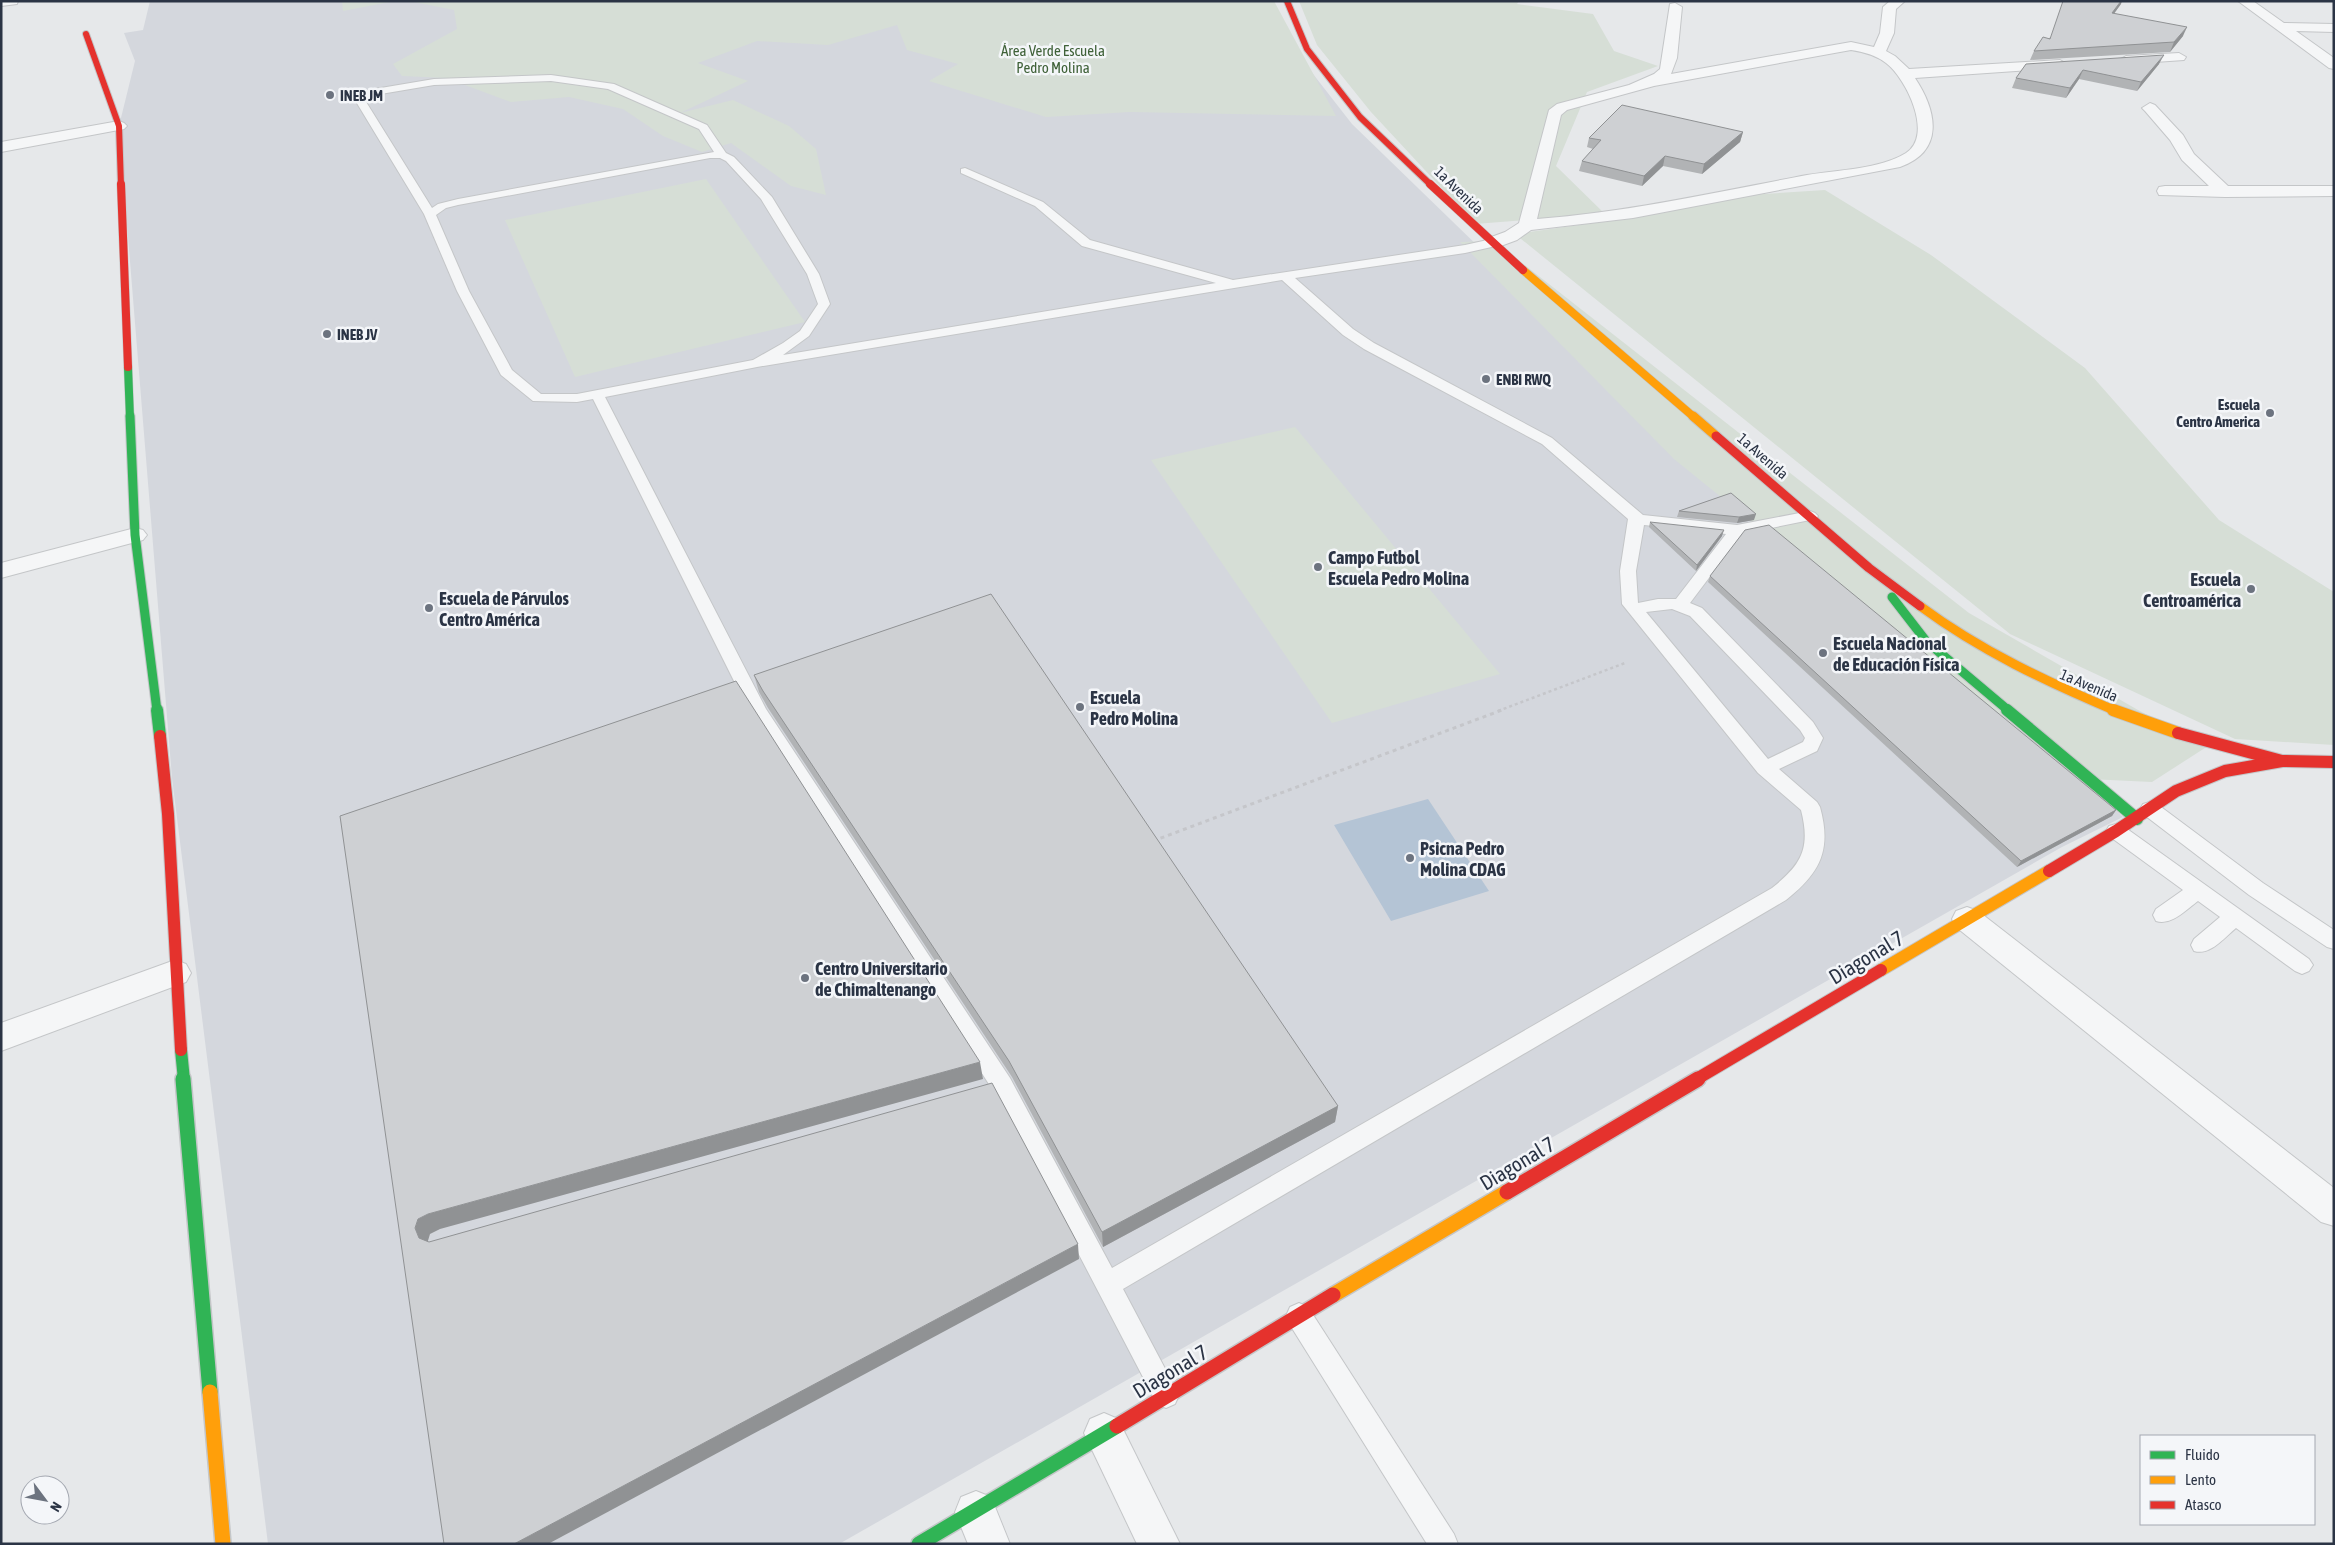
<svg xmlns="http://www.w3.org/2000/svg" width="2335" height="1545" font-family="'Asap Condensed',sans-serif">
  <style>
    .built { fill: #d4d7dd }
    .green { fill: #d6ded6 }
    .water { fill: #b4c4d5 }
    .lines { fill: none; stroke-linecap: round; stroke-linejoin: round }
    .lane-casing { stroke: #c4c6c8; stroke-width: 2 }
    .street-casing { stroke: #c4c6c8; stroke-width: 2 }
    .fast-far3-casing { stroke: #c4c6c8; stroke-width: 9 }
    .fast-far2-casing { stroke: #c4c6c8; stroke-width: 11 }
    .fast-far1-casing { stroke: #c4c6c8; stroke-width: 14 }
    .fast-casing { stroke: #c4c6c8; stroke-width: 18 }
    .slow-far3-casing { stroke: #c4c6c8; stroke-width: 9 }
    .slow-far2-casing { stroke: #c4c6c8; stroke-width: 11 }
    .slow-far1-casing { stroke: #c4c6c8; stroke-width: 14 }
    .slow-casing { stroke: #c4c6c8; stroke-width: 18 }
    .jam-far4-casing { stroke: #c4c6c8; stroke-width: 8 }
    .jam-far3-casing { stroke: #c4c6c8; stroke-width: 9 }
    .jam-far2-casing { stroke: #c4c6c8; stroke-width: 11 }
    .jam-far1-casing { stroke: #c4c6c8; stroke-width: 14 }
    .jam-casing { stroke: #c4c6c8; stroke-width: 18 }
    .path-far1 { stroke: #c5c6ca; stroke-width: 2.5; stroke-dasharray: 3 3; stroke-linecap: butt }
    .path { stroke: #c5c6ca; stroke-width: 3; stroke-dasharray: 4 4; stroke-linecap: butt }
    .lane { fill: #f5f6f7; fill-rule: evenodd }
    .street { fill: #f5f6f7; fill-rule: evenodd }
    .fast-far3 { stroke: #30b455; stroke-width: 8 }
    .fast-far2 { stroke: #30b455; stroke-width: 9 }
    .fast-far1 { stroke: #30b455; stroke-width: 12 }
    .fast { stroke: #30b455; stroke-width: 15 }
    .slow-far3 { stroke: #ff9f0a; stroke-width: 8 }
    .slow-far2 { stroke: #ff9f0a; stroke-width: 9 }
    .slow-far1 { stroke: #ff9f0a; stroke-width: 12 }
    .slow { stroke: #ff9f0a; stroke-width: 15 }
    .jam-far4 { stroke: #e5322d; stroke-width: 6 }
    .jam-far3 { stroke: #e5322d; stroke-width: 8 }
    .jam-far2 { stroke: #e5322d; stroke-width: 9 }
    .jam-far1 { stroke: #e5322d; stroke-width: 12 }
    .jam { stroke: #e5322d; stroke-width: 15 }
    .wall { fill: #b1b3b5 }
    .shaded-wall { fill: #909294 }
    .building { fill: #ced0d3; stroke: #909294 }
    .poi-dot { fill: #6c737f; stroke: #f4f6f9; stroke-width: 2 }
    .labels { text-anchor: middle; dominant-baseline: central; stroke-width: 5; stroke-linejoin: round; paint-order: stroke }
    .far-park-label { font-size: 15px; fill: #3f6138; stroke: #f4f6f9 }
    .far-poi-label { font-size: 15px; font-weight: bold; fill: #2b3445; stroke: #f4f6f9; text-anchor: start }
    .far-street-label { font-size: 15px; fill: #2b3445; stroke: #f4f6f9 }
    .poi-label { font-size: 18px; font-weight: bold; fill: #2b3445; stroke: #f4f6f9; text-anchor: start }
    .near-street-label { font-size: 21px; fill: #2b3445; stroke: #f4f6f9 }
  </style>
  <rect width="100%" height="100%" fill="#e6e8ea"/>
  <!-- built -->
  <path class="built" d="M150 1H1269L1292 47 1352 124 1484 252 2123 817 2062 847 839 1544H268L172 778 119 126 135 61 124 33 143 30Z"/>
  <!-- green -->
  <g class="green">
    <path d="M342 1H395L343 11Z"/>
    <path d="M409 1H1274L1336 116 1130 112 1046 117 929 81 958 64 907 50 897 25 828 45 757 41 698 63 748 81 680 113 733 100 789 126 816 149 826 195 791 186 731 143 702 152 663 136 623 109 569 97 511 102 446 78 402 76 393 64 457 29 454 10Z"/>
    <path d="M1299 1H1519L1517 4 1593 14 1614 51 1658 66 1587 92 1556 166 1605 214 1475 224 1371 112 1317 45Z"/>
    <path d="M706 179 805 322 575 377 505 220Z"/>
    <path d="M1825 190 1931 255 2085 368 2219 520 2334 592V745L2235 739 2010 634 1515 234 1642 216 1749 195Z"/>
    <path d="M1494 241 1969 613 2138 710 2208 746 2152 782 2068 778 1674 459 1460 242Z"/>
    <path d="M1295 427 1500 674 1332 723 1151 460Z"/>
  </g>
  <!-- water -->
  <path class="water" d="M1428 799 1489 891 1391 921 1334 825Z"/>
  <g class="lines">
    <defs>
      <g id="lane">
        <path d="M551 75 614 84 707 125 726 153 734 157 772 197 819 274 830 304 809 336 783 355 1216 283 1082 246 1035 206 961 173V169L965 168 1043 202 1090 240 1233 280 1465 245 1492 239 1496 240 1498 243 1496 246 1465 253 1295 278 1353 329 1374 343 1552 438 1643 515 1737 525 1810 511 1815 513 1818 516 1815 519 1742 534 1690 603 1702 608 1813 722 1823 738 1817 751 1779 769 1817 802 1820 807C1832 850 1820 873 1786 900L1123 1289 1179 1395 1175 1404 1166 1408 1157 1404 994 1092 749 711 593 399 577 402 533 401 501 375 457 291 424 214 352 95 357 92 434 79ZM551 81 608 89 699 129 714 152 458 199 438 204 432 208 363 97 434 85ZM710 158H720L726 161 761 199 807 274 818 304 800 331 783 343 753 360 577 394H541L512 370 469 291 436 215 446 208 458 205ZM1282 280 1343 335 1364 349 1542 444 1628 519 1620 571 1622 604 1758 773 1801 810C1811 849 1801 865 1772 888L1112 1268 1010 1078 766 709 605 397 757 367ZM1644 525 1726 534 1676 599H1658L1638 603 1636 571ZM1672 609 1690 616 1800 730 1805 738 1803 742 1768 759 1646 612Z"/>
        <path d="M2150 802 2157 804 2263 883 2334 930V949L2327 947 2249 895 2143 814 2140 809 2143 804Z"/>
        <path d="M2116 824 2123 826 2309 959 2313 965 2309 971 2302 974 2295 971 2236 928C2224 938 2210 956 2194 951L2191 945 2194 939 2220 917 2198 901C2186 910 2171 926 2156 921L2153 915 2156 909 2183 890 2109 836 2106 831 2109 826Z"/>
        <path d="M1299 1303 1308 1307 1454 1534 1458 1544H1427L1290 1325 1286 1316 1290 1307Z"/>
      </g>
      <g id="street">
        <path d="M1 1H18L17 4 1 6Z"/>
        <path d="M1890 1H1905L1896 9 1894 33 1886 51 1895 56 1909 69 2060 60 2067 64 2060 68 1915 78C1937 111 1945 151 1900 167L1633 218 1531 230 1517 240 1498 247H1486L1483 243 1486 239 1505 232 1519 223 1549 110 1557 104 1629 85 1654 74 1660 69 1670 4 1675 3 1682 7 1677 58 1671 74 1851 42 1874 47 1880 33 1883 7ZM1851 50C1864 52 1876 55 1886 63 1906 78 1934 135 1906 153 1881 169 1836 170 1807 175 1717 192 1628 212 1537 219L1561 115 1567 110 1654 86Z"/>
        <path d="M2238 1H2253L2284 23 2334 24V32L2296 31 2334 58V69L2329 68Z"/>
        <path d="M2179 53 2186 57 2184 60 2126 64 2119 60 2126 56Z"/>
        <path d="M2150 103 2155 105 2183 135 2194 154 2228 186H2334V196L2225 197 2159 195 2157 191 2159 187 2165 186H2209L2182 160 2170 140 2145 111 2142 108Z"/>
        <path d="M119 121 124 123 127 126 124 129 1 152V142Z"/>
        <path d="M135 528 143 530 147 535 143 540 1 578V563Z"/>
        <path d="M1967 907 1978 911 2334 1188V1226L2321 1222 1956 927 1952 919 1956 911Z"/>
        <path d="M175 960 186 964 191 973 186 982 1 1051V1023Z"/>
        <path d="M1104 1413 1118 1419 1180 1544H1137L1084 1433 1090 1419Z"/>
        <path d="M976 1491 991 1497 1010 1544H968L955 1512 961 1497Z"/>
      </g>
      <path id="fast-far3" d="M128 367 130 418"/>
      <g id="fast-far2">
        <path d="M130 416 135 535 157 711"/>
        <path d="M1892 597 1926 641 2009 711"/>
      </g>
      <g id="fast-far1">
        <path d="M157 710 160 736"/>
        <path d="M2007 710 2137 819"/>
        <path d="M181 1050 184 1080"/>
      </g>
      <g id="fast">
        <path d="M183 1079 210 1392"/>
        <path d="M919 1544 1117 1426"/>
      </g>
      <path id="slow-far3" d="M1523 270 1695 418"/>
      <g id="slow-far2">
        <path d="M1693 416 1716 436"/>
        <path d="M1920 606C1981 651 2047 682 2116 711"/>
      </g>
      <g id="slow-far1">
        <path d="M2113 710 2178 733"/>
        <path d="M1881 970 2049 871"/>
      </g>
      <g id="slow">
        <path d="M1333 1295 1507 1192"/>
        <path d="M210 1392 223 1544"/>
      </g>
      <g id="jam-far4">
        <path d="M1287 1 1307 49 1360 117 1431 185"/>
        <path d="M86 34 119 126 121 185"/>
      </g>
      <g id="jam-far3">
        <path d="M121 184 128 367"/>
        <path d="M1430 184 1523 270"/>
      </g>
      <path id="jam-far2" d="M1716 436 1869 568 1920 606"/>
      <g id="jam-far1">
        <path d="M2178 733 2282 761 2334 762"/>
        <path d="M160 736 168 814 181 1050"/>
        <path d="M2049 871 2116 831 2176 791 2225 771 2282 761"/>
        <path d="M1695 1080 1881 970"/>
      </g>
      <g id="jam">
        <path d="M1507 1192 1698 1079"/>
        <path d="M1117 1426 1333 1295"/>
      </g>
    </defs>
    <!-- lane casing -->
    <use href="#lane" class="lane-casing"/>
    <!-- street casing -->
    <use href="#street" class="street-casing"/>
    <!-- fast-far3 casing -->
    <use href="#fast-far3" class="fast-far3-casing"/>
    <!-- fast-far2 casing -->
    <use href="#fast-far2" class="fast-far2-casing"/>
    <!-- fast-far1 casing -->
    <use href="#fast-far1" class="fast-far1-casing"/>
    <!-- fast casing -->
    <use href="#fast" class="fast-casing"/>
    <!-- slow-far3 casing -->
    <use href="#slow-far3" class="slow-far3-casing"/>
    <!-- slow-far2 casing -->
    <use href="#slow-far2" class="slow-far2-casing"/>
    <!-- slow-far1 casing -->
    <use href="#slow-far1" class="slow-far1-casing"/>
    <!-- slow casing -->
    <use href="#slow" class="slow-casing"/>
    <!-- jam-far4 casing -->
    <use href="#jam-far4" class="jam-far4-casing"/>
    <!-- jam-far3 casing -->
    <use href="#jam-far3" class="jam-far3-casing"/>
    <!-- jam-far2 casing -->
    <use href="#jam-far2" class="jam-far2-casing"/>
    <!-- jam-far1 casing -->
    <use href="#jam-far1" class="jam-far1-casing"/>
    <!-- jam casing -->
    <use href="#jam" class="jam-casing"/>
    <!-- path-far1 -->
    <path class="path-far1" d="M1498 711 1625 663"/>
    <!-- path -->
    <path class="path" d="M1153 841 1502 710"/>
    <!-- lane -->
    <use href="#lane" class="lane"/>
    <!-- street -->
    <use href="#street" class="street"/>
    <!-- fast-far3 -->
    <use href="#fast-far3" class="fast-far3"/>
    <!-- fast-far2 -->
    <use href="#fast-far2" class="fast-far2"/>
    <!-- fast-far1 -->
    <use href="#fast-far1" class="fast-far1"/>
    <!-- fast -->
    <use href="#fast" class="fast"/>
    <!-- slow-far3 -->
    <use href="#slow-far3" class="slow-far3"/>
    <!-- slow-far2 -->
    <use href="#slow-far2" class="slow-far2"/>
    <!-- slow-far1 -->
    <use href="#slow-far1" class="slow-far1"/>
    <!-- slow -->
    <use href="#slow" class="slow"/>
    <!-- jam-far4 -->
    <use href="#jam-far4" class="jam-far4"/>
    <!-- jam-far3 -->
    <use href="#jam-far3" class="jam-far3"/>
    <!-- jam-far2 -->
    <use href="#jam-far2" class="jam-far2"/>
    <!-- jam-far1 -->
    <use href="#jam-far1" class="jam-far1"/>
    <!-- jam -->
    <use href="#jam" class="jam"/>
  </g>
  <!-- wall -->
  <g class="wall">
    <path d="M2121 4 2114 13 2183 36 2170 52 2030 60 2034 51 2049 38Z"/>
    <path d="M2026 64H2159L2137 91 2079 79 2066 98 2012 88 2016 78Z"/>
    <path d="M1743 132 1740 142 1702 174 1663 166 1642 186 1579 171 1582 161 1593 149 1587 147 1589 138Z"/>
    <path d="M1731 493 1754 520 1737 523 1677 517 1679 511Z"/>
    <path d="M1650 522 1722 536 1696 571 1649 527Z"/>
    <path d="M1710 576 2116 810 2112 816 2017 867 1708 582Z"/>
    <path d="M754 675 1338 1106 1335 1122 1103 1247 1012 1077 768 708 759 692Z"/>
  </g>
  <!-- shaded-wall -->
  <g class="shaded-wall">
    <path d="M2121 1H2122L2121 4 2108 22 2112 13Z"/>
    <path d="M2187 27 2183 36 2170 52 2174 42Z"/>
    <path d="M2164 55 2159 64 2137 91 2141 82Z"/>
    <path d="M2083 70 2079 79 2066 98 2070 88Z"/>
    <path d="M1743 132 1740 142 1702 174 1704 164Z"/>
    <path d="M1665 156 1663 166 1642 186 1644 176Z"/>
    <path d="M1756 514 1754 520 1737 523 1739 517Z"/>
    <path d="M1724 530 1722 536 1696 571 1697 565Z"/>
    <path d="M2116 810 2112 816 2017 867 2021 861Z"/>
    <path d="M980 1062 983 1079 440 1229 430 1234 427 1244 419 1238 415 1228 418 1219 428 1214Z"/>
    <path d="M1338 1106 1335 1122 1103 1247 1102 1232Z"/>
    <path d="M1078 1244 1079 1259 548 1544H514Z"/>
  </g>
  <!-- building -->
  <g class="building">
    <path d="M2063 1H2121L2112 13 2187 27 2174 42 2034 51 2043 37 2050 39Z"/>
    <path d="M2164 55 2141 82 2083 70 2070 88 2016 78 2026 64Z"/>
    <path d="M1622 105 1743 132 1704 164 1665 156 1644 176 1582 161 1601 140 1589 138Z"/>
    <path d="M1731 493 1756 514 1739 517 1679 511Z"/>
    <path d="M1650 522 1724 530 1697 565Z"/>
    <path d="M1769 525 2116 810 2021 861 1710 576 1745 530Z"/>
    <path d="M991 594 1338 1106 1102 1232 1009 1061 763 691 754 675Z"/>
    <path d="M736 681 980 1062 428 1214 418 1219 415 1228 419 1238 429 1242 992 1083 1078 1244 514 1544H444L340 816Z"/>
  </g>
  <!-- markers -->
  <g class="poi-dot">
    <circle cx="330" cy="95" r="5"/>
    <circle cx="327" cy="334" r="5"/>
    <circle cx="1486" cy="379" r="5"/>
    <circle cx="2270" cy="413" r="5"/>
    <circle cx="1318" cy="567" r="5"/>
    <circle cx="2251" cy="589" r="5"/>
    <circle cx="429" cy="608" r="5"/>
    <circle cx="1823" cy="653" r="5"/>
    <circle cx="1080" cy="707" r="5"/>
    <circle cx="1410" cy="858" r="5"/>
    <circle cx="805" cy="978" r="5"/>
  </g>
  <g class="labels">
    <!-- far-park labels -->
    <g class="far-park-label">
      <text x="1053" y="50">Área Verde Escuela<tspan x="1053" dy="17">Pedro Molina</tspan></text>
    </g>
    <!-- far-poi labels -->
    <g class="far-poi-label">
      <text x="340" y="95">INEB JM</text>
      <text x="337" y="334">INEB JV</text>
      <text x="1496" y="379">ENBI RWQ</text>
      <text x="2260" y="404" text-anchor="end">Escuela<tspan x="2260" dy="17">Centro America</tspan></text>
    </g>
    <!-- far-street labels -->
    <g class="far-street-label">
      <text transform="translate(1459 190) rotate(44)">1a Avenida</text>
      <text transform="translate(1763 456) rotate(41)">1a Avenida</text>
      <text transform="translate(2089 685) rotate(23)">1a Avenida</text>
    </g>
    <!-- poi labels -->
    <g class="poi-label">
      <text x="1328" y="557">Campo Futbol<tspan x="1328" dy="21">Escuela Pedro Molina</tspan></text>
      <text x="2241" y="579" text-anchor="end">Escuela<tspan x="2241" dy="21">Centroamérica</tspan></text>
      <text x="439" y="598">Escuela de Párvulos<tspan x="439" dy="21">Centro América</tspan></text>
      <text x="1833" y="643">Escuela Nacional<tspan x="1833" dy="21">de Educación Física</tspan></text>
      <text x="1090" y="697">Escuela<tspan x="1090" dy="21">Pedro Molina</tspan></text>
      <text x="1420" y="848">Psicna Pedro<tspan x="1420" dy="21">Molina CDAG</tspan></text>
      <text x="815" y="968">Centro Universitario<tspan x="815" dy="21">de Chimaltenango</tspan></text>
    </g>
    <!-- near-street labels -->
    <g class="near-street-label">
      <text transform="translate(1866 957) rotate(-31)">Diagonal 7</text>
      <text transform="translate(1517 1163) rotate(-31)">Diagonal 7</text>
      <text transform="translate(1170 1371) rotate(-31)">Diagonal 7</text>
    </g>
  </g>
  <!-- border -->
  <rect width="2335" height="1545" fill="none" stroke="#2b3445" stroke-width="5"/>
  <!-- legend -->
  <rect x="2140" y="1435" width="175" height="90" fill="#f4f6f9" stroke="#a4a8b1"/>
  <rect x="2150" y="1451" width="25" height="8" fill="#30b455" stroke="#a4a8b1"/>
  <text x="2185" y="1460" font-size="15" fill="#2b3445">Fluido</text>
  <rect x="2150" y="1476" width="25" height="8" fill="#ff9f0a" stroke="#a4a8b1"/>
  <text x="2185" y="1485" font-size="15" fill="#2b3445">Lento</text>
  <rect x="2150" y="1501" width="25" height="8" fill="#e5322d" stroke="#a4a8b1"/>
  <text x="2185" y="1510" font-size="15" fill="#2b3445">Atasco</text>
  <!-- north arrow -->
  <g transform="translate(45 1500) rotate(122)"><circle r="24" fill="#f4f6f9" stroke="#a4a8b1"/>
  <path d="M0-4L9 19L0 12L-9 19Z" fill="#6c737f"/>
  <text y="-8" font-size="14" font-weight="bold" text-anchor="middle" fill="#2b3445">N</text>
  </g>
</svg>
